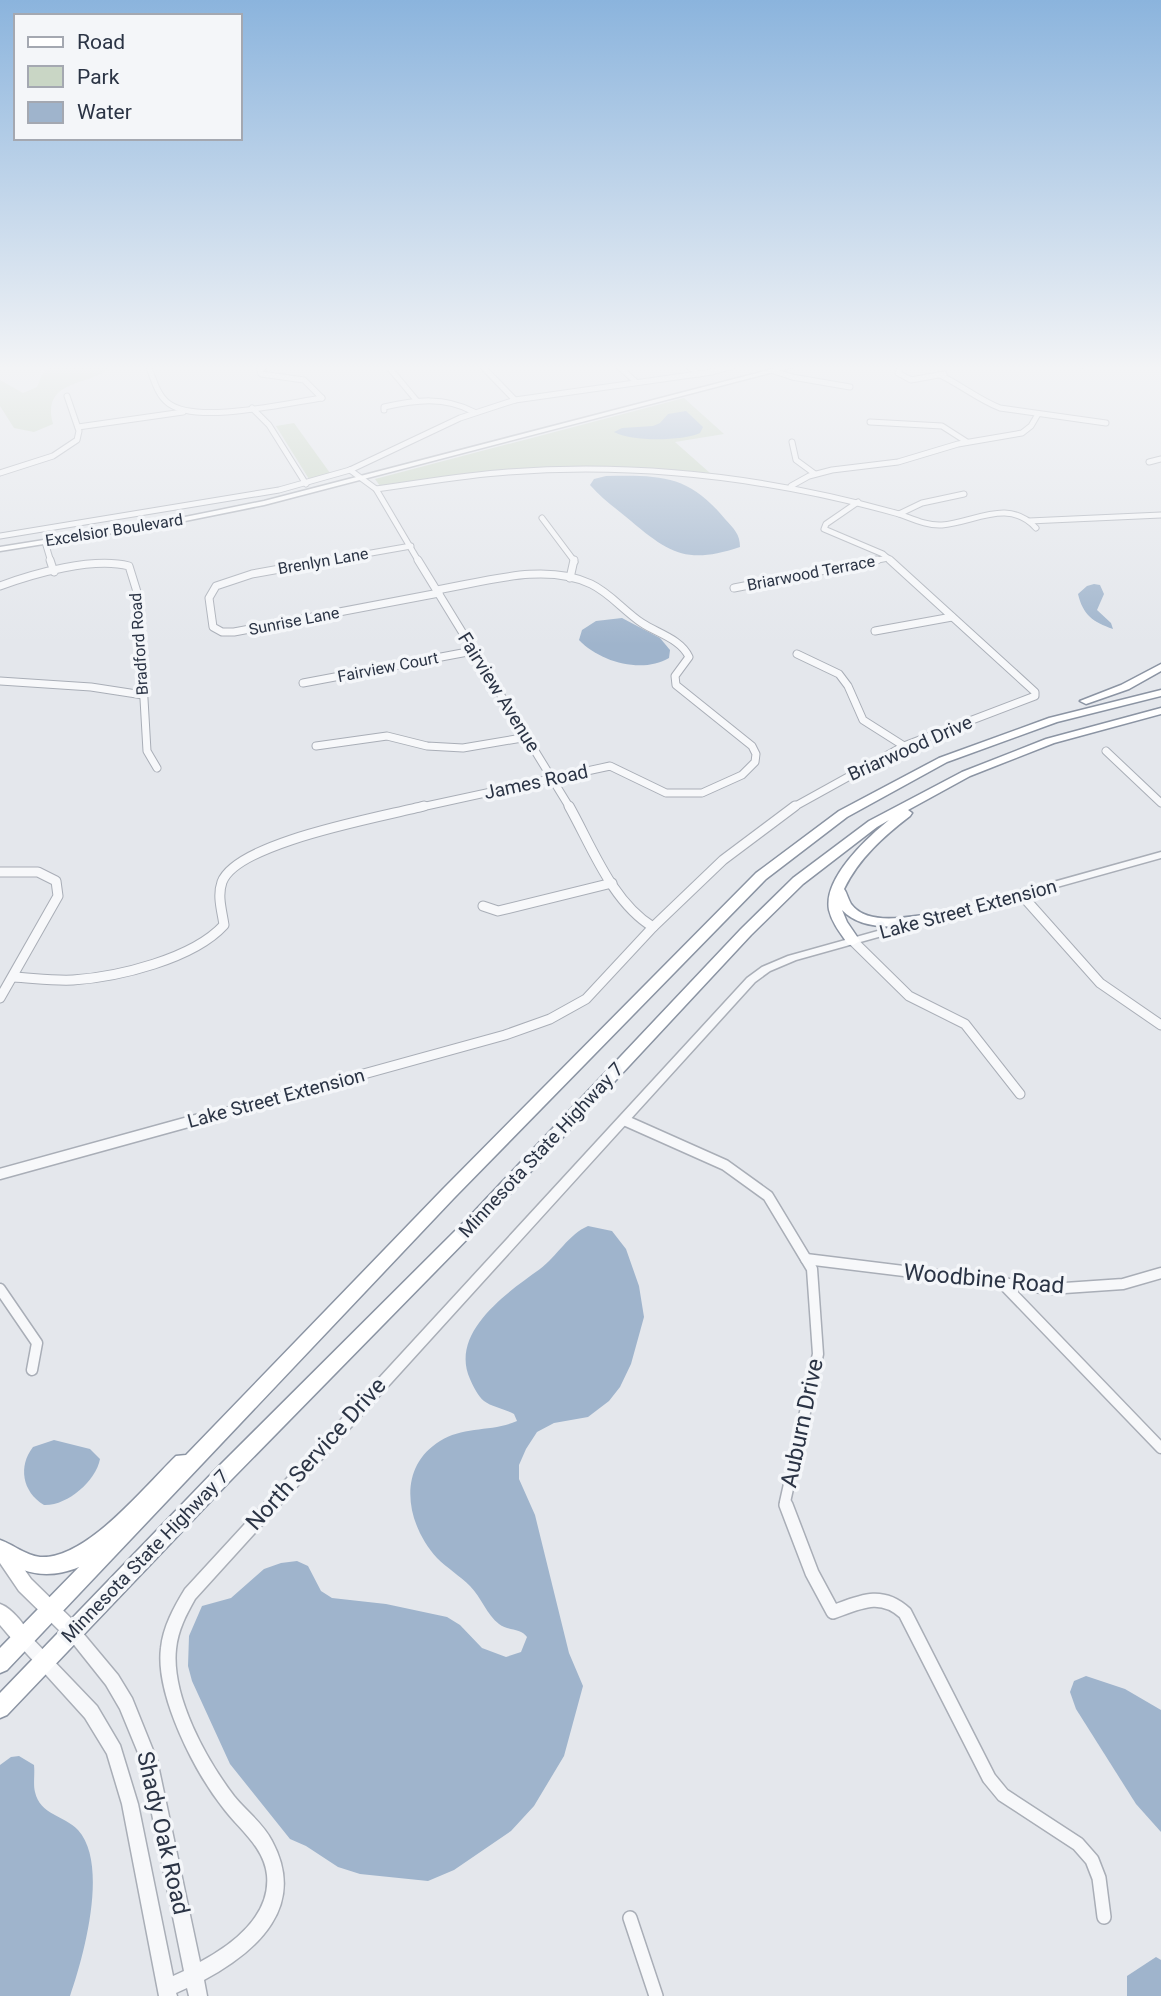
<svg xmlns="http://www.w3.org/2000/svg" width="1161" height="1996" font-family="Roboto,sans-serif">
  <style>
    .green { fill: #c9d6c5 }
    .water { fill: #9fb4cc }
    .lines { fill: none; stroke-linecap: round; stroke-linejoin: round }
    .minor-far4-casing { stroke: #a9aeb7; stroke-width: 7 }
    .minor-far3-casing { stroke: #a9aeb7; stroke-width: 9 }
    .minor-far2-casing { stroke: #a9aeb7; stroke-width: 11 }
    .minor-far1-casing { stroke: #a9aeb7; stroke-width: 13 }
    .minor-casing { stroke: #a9aeb7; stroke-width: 16 }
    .tertiary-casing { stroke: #a9aeb7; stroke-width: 3 }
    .secondary-casing { stroke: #a9aeb7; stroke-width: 3 }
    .trunk-casing { stroke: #8b94a3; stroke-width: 3 }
    .minor-far4 { stroke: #f7f8fa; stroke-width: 5 }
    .minor-far3 { stroke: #f7f8fa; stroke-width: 7 }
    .minor-far2 { stroke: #f7f8fa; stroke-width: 9 }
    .minor-far1 { stroke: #f7f8fa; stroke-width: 10 }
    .minor { stroke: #f7f8fa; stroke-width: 13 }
    .tertiary { fill: #f7f8fa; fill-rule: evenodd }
    .secondary { fill: #fff; fill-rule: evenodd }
    .trunk { fill: #fff; fill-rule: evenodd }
    .labels { text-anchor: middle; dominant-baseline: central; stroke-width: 7; stroke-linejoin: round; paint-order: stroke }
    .far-street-label { font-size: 16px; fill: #2b3445; stroke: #f4f6f9 }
    .street-label { font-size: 19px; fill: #2b3445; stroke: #f4f6f9 }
    .near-street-label { font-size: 23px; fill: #2b3445; stroke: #f4f6f9 }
  </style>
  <rect width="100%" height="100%" fill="#e4e7ec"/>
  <!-- green -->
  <g class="green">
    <path d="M51 365H113C91 388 41 377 53 424L34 432 14 428 0 406V380L23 393 37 387 42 375Z"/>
    <path d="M684 398 724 434 675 442 710 473C600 463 489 469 380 486L375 479Z"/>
    <path d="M294 423 330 473 309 479 276 426Z"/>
  </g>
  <!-- water -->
  <g class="water">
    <path d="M686 411 703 427 700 433C682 441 632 442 614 432L622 428 653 426 660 423 668 414Z"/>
    <path d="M606 476C661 475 689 475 725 519 734 529 740 534 740 547 689 564 671 555 631 521 617 509 602 499 590 485L594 479Z"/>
    <path d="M1094 584 1100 585 1104 594 1097 610 1111 623 1113 629C1093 622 1083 615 1078 594L1087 586Z"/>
    <path d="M622 618 660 638 670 650 669 658C642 674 600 662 579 640L582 630 596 621Z"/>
    <path d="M588 1226 612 1231 626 1249 639 1286 644 1317 631 1364 620 1387 609 1401 588 1417 554 1423 537 1432 526 1449 519 1465V1479L535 1515 569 1653 583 1686 564 1756 534 1806 511 1831 454 1870 428 1881 360 1874 338 1867 306 1846 290 1839 230 1764 192 1681 188 1666 189 1636 202 1606 231 1598 264 1569 281 1563 297 1561 308 1566 321 1591 332 1598 386 1604 447 1617 460 1625 482 1648 506 1657 521 1652 527 1637C521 1628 508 1631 499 1624 487 1615 481 1597 470 1586 460 1576 447 1568 437 1558 406 1524 396 1468 440 1441 463 1426 493 1432 517 1421L514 1414C505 1409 492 1407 484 1401 478 1396 473 1386 470 1379 449 1332 508 1292 540 1269 557 1256 569 1234 588 1226Z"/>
    <path d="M54 1440 90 1449 100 1459C96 1481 67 1506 44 1505 22 1492 18 1466 33 1447Z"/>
    <path d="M1086 1676 1125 1689 1161 1710V1832L1136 1804 1076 1709 1070 1692 1074 1681Z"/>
    <path d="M19 1756 34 1765C35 1774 33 1784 35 1792 40 1815 64 1815 78 1830 109 1864 84 1956 70 1996H0V1765L11 1757Z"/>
    <path d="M1156 1957 1161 1960V1996H1127V1976Z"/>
  </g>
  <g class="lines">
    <defs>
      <g id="minor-far4">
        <path d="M148 365C153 377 157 395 168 403 196 425 287 403 322 398"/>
        <path d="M266 365 260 370 261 374 304 380 322 398"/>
        <path d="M387 365 417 401"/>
        <path d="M481 365 515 400"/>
        <path d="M617 365 636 382"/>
        <path d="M687 365 699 374"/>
        <path d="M902 365 898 373 911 380 944 374"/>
        <path d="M1079 365H1083"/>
        <path d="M774 371 792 377 850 387"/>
        <path d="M940 375C961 385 979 400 1000 408L1106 423"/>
        <path d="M252 408 269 425 306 484"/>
        <path d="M384 410V407C416 400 444 396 474 412"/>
        <path d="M870 422 942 426 967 442"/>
        <path d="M78 427 183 412"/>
        <path d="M792 442 796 460 815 474"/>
        <path d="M1149 462 1161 459"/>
        <path d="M350 470 376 489 419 562"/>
        <path d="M0 473 53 456 77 440 79 431 67 396"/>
        <path d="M791 486 809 476 832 470 898 462 958 444 1022 433 1031 426 1038 414"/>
        <path d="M376 489C420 483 464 475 508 472 641 462 771 478 899 514L922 503 964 494"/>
        <path d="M858 502 826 524 824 529 883 554 892 562"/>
        <path d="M899 514C913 519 927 526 942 525 975 522 1009 498 1036 528"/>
        <path d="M542 518 575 562"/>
        <path d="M1029 521 1161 515"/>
        <path d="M0 536 279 490 350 470 460 418 515 400 712 372 737 365"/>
        <path d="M45 542 51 562"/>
        <path d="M320 562 411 546"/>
        <path d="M868 562 888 558"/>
      </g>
      <g id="minor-far3">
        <path d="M50 560 54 572"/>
        <path d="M330 560 252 574 216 586 209 598 213 627 222 632H234L439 593"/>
        <path d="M418 560 570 808"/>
        <path d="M570 578 574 560"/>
        <path d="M0 586C35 573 93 557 129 566L138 595 147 751 157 768"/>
        <path d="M734 588 877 560"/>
        <path d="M875 631 952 617"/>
        <path d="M797 654 839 674 848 686 863 720 904 746"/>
        <path d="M0 681 91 687 143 695"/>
        <path d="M303 683 473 651"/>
        <path d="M316 746 387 736 427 746 463 748 528 737"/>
        <path d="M1106 751 1161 803"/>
        <path d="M417 808 610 766 666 793H702L742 775 755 762 756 754 752 746 676 685 675 676 689 657C681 639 657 633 642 623 624 611 610 593 591 584 545 562 484 582 437 590"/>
        <path d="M792 808 904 746 1035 696V692L890 560"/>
      </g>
      <g id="minor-far2">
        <path d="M569 806C592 847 612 902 653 927"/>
        <path d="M0 872H38L56 881 58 896 0 998"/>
        <path d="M1024 893 1027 901 1100 983 1161 1025"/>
        <path d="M483 906 498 911 612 883"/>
        <path d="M853 941 909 996 965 1024 1020 1094"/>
        <path d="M13 977C33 978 53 981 73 980 118 977 193 959 224 925 222 911 217 896 222 882 237 842 382 817 424 806"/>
        <path d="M204 1118 505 1035 550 1019 586 999 653 927 723 860 795 806"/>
      </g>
      <g id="minor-far1">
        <path d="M624 1120 725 1165 768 1196 812 1269 818 1354 785 1502 787 1507"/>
        <path d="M0 1174 210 1116"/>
        <path d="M806 1259 1050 1289 1123 1284 1161 1273"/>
        <path d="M1003 1284 1161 1448"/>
        <path d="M0 1289 37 1343 32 1370"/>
      </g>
      <g id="minor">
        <path d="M786 1505 812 1573 833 1612C860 1602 881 1591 905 1613L989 1778 1003 1795 1078 1844 1092 1860 1099 1878 1104 1917"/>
        <path d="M630 1918 656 1996"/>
      </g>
      <path id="tertiary" d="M1161 852V858L796 960 770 971 755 982 195 1599C186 1615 178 1630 176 1649 171 1696 206 1759 234 1796 246 1811 263 1823 272 1841 307 1906 258 1951 204 1980L207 1996H189L187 1988 176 1993 177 1996H159L122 1804 107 1754 85 1718 18 1644 15 1639 18 1634 23 1632 28 1634 97 1706 120 1745 138 1804 173 1976 184 1971 141 1760 120 1709 106 1685 67 1636 64 1631 67 1626 72 1624 77 1626 118 1675 132 1698 157 1760 200 1962C232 1945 271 1916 267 1875 264 1847 240 1830 224 1809 195 1773 155 1695 161 1648 163 1627 174 1607 185 1589L747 978 762 967 788 956Z"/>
      <g id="secondary">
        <path d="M788 365H800L264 505 175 523 0 551V547L175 519 264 501Z"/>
        <path d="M0 1541 6 1543 31 1579 78 1625 81 1631 78 1637 72 1639 66 1637 19 1591 0 1563Z"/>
        <path d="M0 1604C12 1608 27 1627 32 1639L29 1645 23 1648 17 1645 0 1625Z"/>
      </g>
      <g id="trunk">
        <path d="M1161 664V671L1129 689 1086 704 1080 701 1121 685Z"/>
        <path d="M1161 690V696L1057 722 947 762 847 817 766 879 454 1198 7 1670 0 1673V1648L79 1567C50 1579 26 1575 0 1559V1540C14 1545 25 1555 40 1557 86 1560 144 1487 176 1456L186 1455 442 1190 756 873 839 811 939 758 1049 718Z"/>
        <path d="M1161 708V714L1054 743 970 776 908 810 912 813 910 816C884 836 859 858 844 889 847 893 848 899 851 904 867 926 907 917 930 914L935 915 937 918 935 921C908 927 863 933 842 910L847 922 860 941 853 945 848 944C841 934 832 923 829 910 823 878 867 838 889 820L877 827 803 884 751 935 480 1226 230 1481 7 1715 0 1718V1693L216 1469 468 1218 741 929 793 878 869 821 962 772 1046 739Z"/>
      </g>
    </defs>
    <!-- minor-far4 casing -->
    <use href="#minor-far4" class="minor-far4-casing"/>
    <!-- minor-far3 casing -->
    <use href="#minor-far3" class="minor-far3-casing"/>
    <!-- minor-far2 casing -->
    <use href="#minor-far2" class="minor-far2-casing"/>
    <!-- minor-far1 casing -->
    <use href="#minor-far1" class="minor-far1-casing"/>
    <!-- minor casing -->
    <use href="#minor" class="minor-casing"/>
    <!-- tertiary casing -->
    <use href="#tertiary" class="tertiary-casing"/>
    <!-- secondary casing -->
    <use href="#secondary" class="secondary-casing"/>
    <!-- trunk casing -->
    <use href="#trunk" class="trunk-casing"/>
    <!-- minor-far4 -->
    <use href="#minor-far4" class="minor-far4"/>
    <!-- minor-far3 -->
    <use href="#minor-far3" class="minor-far3"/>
    <!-- minor-far2 -->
    <use href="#minor-far2" class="minor-far2"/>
    <!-- minor-far1 -->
    <use href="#minor-far1" class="minor-far1"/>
    <!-- minor -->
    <use href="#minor" class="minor"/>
    <!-- tertiary -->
    <use href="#tertiary" class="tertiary"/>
    <!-- secondary -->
    <use href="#secondary" class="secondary"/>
    <!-- trunk -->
    <use href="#trunk" class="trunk"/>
  </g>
  <!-- sky -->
  <linearGradient id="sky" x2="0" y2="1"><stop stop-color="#8bb4dd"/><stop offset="0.57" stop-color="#f3f4f6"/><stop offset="1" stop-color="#f3f4f6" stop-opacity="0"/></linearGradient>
  <rect width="1161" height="645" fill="url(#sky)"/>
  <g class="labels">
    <!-- far-street labels -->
    <g class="far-street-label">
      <text transform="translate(114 530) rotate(-9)">Excelsior Boulevard</text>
      <text transform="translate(323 561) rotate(-10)">Brenlyn Lane</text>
      <text transform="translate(811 573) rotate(-11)">Briarwood Terrace</text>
      <text transform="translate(294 621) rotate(-11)">Sunrise Lane</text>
      <text transform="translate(139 644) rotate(-94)">Bradford Road</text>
      <text transform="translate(388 667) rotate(-11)">Fairview Court</text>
    </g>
    <!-- street labels -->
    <g class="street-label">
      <text transform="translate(499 692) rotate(58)">Fairview Avenue</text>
      <text transform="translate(910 748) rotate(-24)">Briarwood Drive</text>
      <text transform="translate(536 782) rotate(-12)">James Road</text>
      <text transform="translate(968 909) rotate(-15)">Lake Street Extension</text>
      <text transform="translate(276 1098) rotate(-15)">Lake Street Extension</text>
      <text transform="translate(541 1150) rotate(-47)">Minnesota State Highway 7</text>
      <text transform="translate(145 1556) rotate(-46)">Minnesota State Highway 7</text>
    </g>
    <!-- near-street labels -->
    <g class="near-street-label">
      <text transform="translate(984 1279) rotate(5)">Woodbine Road</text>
      <text transform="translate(802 1423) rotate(-78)">Auburn Drive</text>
      <text transform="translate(316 1454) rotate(-48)">North Service Drive</text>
      <text transform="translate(163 1833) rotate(77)">Shady Oak Road</text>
    </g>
  </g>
  <!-- legend -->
  <rect x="14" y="14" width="228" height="126" fill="#f4f6f9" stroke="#a4a8b1" stroke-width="2"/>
  <rect x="28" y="37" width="35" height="10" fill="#ffffff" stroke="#a4a8b1" stroke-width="2"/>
  <text x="77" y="49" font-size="21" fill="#2b3445">Road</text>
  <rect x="28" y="66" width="35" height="21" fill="#c9d6c5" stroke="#a4a8b1" stroke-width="2"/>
  <text x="77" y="84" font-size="21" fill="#2b3445">Park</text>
  <rect x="28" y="102" width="35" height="21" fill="#9fb4cc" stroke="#a4a8b1" stroke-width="2"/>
  <text x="77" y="119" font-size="21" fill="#2b3445">Water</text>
</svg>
